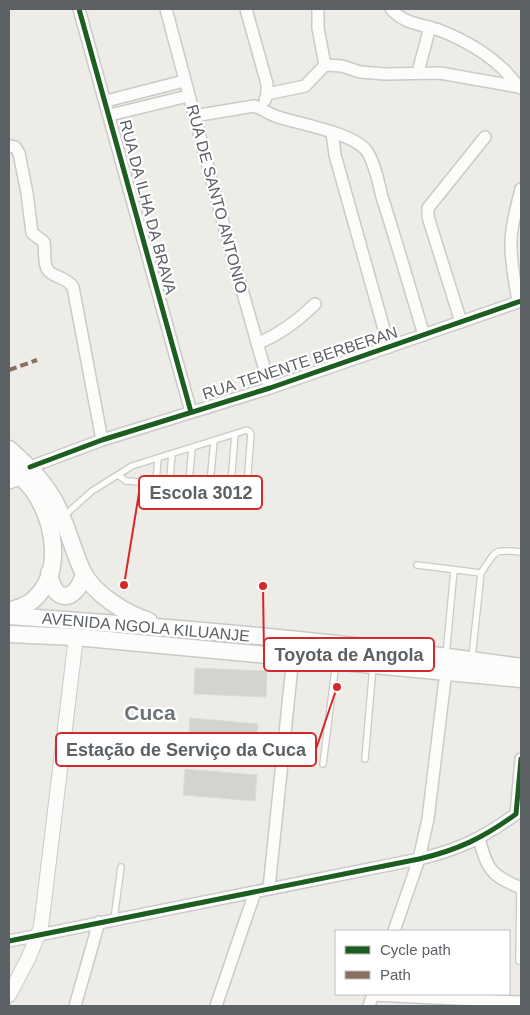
<svg xmlns="http://www.w3.org/2000/svg" width="530" height="1015" font-family="Arial,sans-serif">
  <style>
    .building { fill: #d4d3d0; stroke: #dcdbd6 }
    .lines { fill: none; stroke-linecap: round; stroke-linejoin: round }
    .service-casing { stroke: #cacac9; stroke-width: 8 }
    .minor-casing { stroke: #cacac9; stroke-width: 14 }
    .tertiary-casing { stroke: #cacac9; stroke-width: 16 }
    .secondary-casing { stroke: #c9c9c8; stroke-width: 19 }
    .service { stroke: #fcfcfb; stroke-width: 5.5 }
    .minor { stroke: #fcfcfb; stroke-width: 11 }
    .tertiary { stroke: #fcfcfb; stroke-width: 14 }
    .secondary { stroke: #fcfcfb; stroke-width: 16 }
    .quiet { stroke: #8d6e63; stroke-width: 4; stroke-dasharray: 8 4; stroke-linecap: butt }
    .cycleway-casing { stroke: #fff; stroke-width: 8 }
    .cycleway { stroke: #1b5e20; stroke-width: 5 }
    .labels { text-anchor: middle; dominant-baseline: central; stroke-width: 4.5; stroke-linejoin: round; paint-order: stroke }
    .street-label { font-size: 16px; fill: #5c6166; stroke: #fff }
    .district-label { font-size: 21px; font-weight: bold; fill: #6d7378; stroke: #fff }
    .leader { fill: none; stroke: #d62828; stroke-width: 2 }
    .callout-dot { fill: #d62828; stroke: #fff; stroke-width: 2 }
    .callout { fill: #fff; stroke: #d62828; stroke-width: 2 }
    .callout-label { font-size: 18px; text-anchor: middle; font-weight: bold; fill: #5c6166 }
  </style>
  <rect width="100%" height="100%" fill="#edece7"/>
  <!-- building -->
  <g class="building">
    <path d="M195 668 267 671 266 697 194 694Z"/>
    <path d="M190 718 258 724 256 747 188 742Z"/>
    <path d="M185 769 257 775 255 801 183 795Z"/>
  </g>
  <g class="lines">
    <defs>
      <g id="service">
        <path d="M118 475 126 481 155 483 156 482 158 458"/>
        <path d="M170 478 172 454"/>
        <path d="M189 481 192 448"/>
        <path d="M210 483 214 441"/>
        <path d="M231 484 235 434"/>
        <path d="M64 516 92 491 132 466 247 430 250 432 251 434 247 485"/>
        <path d="M417 565 481 573C497 550 492 549 521 552"/>
        <path d="M446 656 454 570"/>
        <path d="M472 657 481 573"/>
        <path d="M365 759 373 666"/>
        <path d="M323 764 336 662"/>
        <path d="M114 919 121 867"/>
        <path d="M519 961 520 888"/>
      </g>
      <g id="minor">
        <path d="M79 9 191 412"/>
        <path d="M166 9 225 230 270 388"/>
        <path d="M246 9 267 84V94L265 100"/>
        <path d="M391 9C404 24 421 24 439 30 462 39 485 52 502 68 509 74 514 83 521 88"/>
        <path d="M325 65 342 66 360 72 385 74 440 73 519 87"/>
        <path d="M418 72 430 27"/>
        <path d="M267 94 305 86 325 65 318 28V9"/>
        <path d="M106 101 184 81"/>
        <path d="M110 115 188 96"/>
        <path d="M194 116 254 106C263 109 269 114 278 117 300 124 352 133 366 150 374 160 379 184 382 197 397 243 410 289 424 335"/>
        <path d="M332 132 335 155 389 347"/>
        <path d="M9 146 15 147 19 153 27 193 32 233 44 242C45 250 44 259 46 266 49 278 65 275 73 287L102 440"/>
        <path d="M518 302C515 282 510 260 511 239 512 223 517 205 521 189"/>
        <path d="M461 322 428 217V208L485 137"/>
        <path d="M257 344C280 334 297 322 315 304"/>
        <path d="M30 467 102 440 270 388 521 301"/>
        <path d="M9 483 23 478"/>
        <path d="M479 839C488 870 490 875 521 888"/>
        <path d="M269 888 293 656"/>
        <path d="M394 931 419 859 428 819 446 671"/>
        <path d="M9 941 419 859C458 850 483 838 516 814L521 759"/>
        <path d="M373 995 521 1002"/>
        <path d="M75 1006 99 922"/>
        <path d="M216 1006 255 892"/>
        <path d="M369 1006 373 994"/>
      </g>
      <path id="tertiary" d="M9 995 28 959 41 927 76 637"/>
      <g id="secondary">
        <path d="M9 449C28 466 41 478 54 500 67 523 72 549 83 572 94 594 126 614 149 621"/>
        <path d="M9 465C17 473 26 481 33 490 54 521 65 572 33 600 27 606 17 608 9 611"/>
        <path d="M49 573C54 605 76 602 84 574"/>
        <path d="M9 616C180 628 351 642 521 667"/>
        <path d="M9 634 76 637 521 679"/>
      </g>
    </defs>
    <!-- service casing -->
    <use href="#service" class="service-casing"/>
    <!-- minor casing -->
    <use href="#minor" class="minor-casing"/>
    <!-- tertiary casing -->
    <use href="#tertiary" class="tertiary-casing"/>
    <!-- secondary casing -->
    <use href="#secondary" class="secondary-casing"/>
    <!-- service -->
    <use href="#service" class="service"/>
    <!-- minor -->
    <use href="#minor" class="minor"/>
    <!-- tertiary -->
    <use href="#tertiary" class="tertiary"/>
    <!-- secondary -->
    <use href="#secondary" class="secondary"/>
    <!-- quiet -->
    <path class="quiet" d="M9 370 37 360"/>
    <defs>
      <g id="cycleway">
        <path d="M79 9 191 412"/>
        <path d="M30 467 102 440 270 388 521 301"/>
        <path d="M9 941 419 859C458 850 483 838 516 814L521 759"/>
      </g>
    </defs>
    <!-- cycleway casing -->
    <use href="#cycleway" class="cycleway-casing"/>
    <!-- cycleway -->
    <use href="#cycleway" class="cycleway"/>
  </g>
  <g class="labels">
    <!-- street labels -->
    <g class="street-label">
      <text transform="translate(217 199) rotate(75)">RUA DE SANTO ANTONIO</text>
      <text transform="translate(148 207) rotate(75)">RUA DA ILHA DA BRAVA</text>
      <text transform="translate(300 363) rotate(-18)">RUA TENENTE BERBERAN</text>
      <text transform="translate(146 627) rotate(5)">AVENIDA NGOLA KILUANJE</text>
    </g>
    <!-- district labels -->
    <g class="district-label">
      <text x="150" y="712">Cuca</text>
    </g>
  </g>
  <!-- callouts -->
  <path class="leader" d="M124 585L139 493M263 586L264 655M337 687L316 749"/>
  <g class="callout-dot">
    <circle cx="124" cy="585" r="5"/>
    <circle cx="263" cy="586" r="5"/>
    <circle cx="337" cy="687" r="5"/>
  </g>
  <g class="callout">
    <rect x="139" y="476" width="123" height="33" rx="5"/>
    <rect x="264" y="638" width="170" height="33" rx="5"/>
    <rect x="56" y="733" width="260" height="33" rx="5"/>
  </g>
  <g class="callout-label">
    <text x="201" y="499">Escola 3012</text>
    <text x="349" y="661">Toyota de Angola</text>
    <text x="186" y="756">Estação de Serviço da Cuca</text>
  </g>
  <!-- border -->
  <rect width="530" height="1015" fill="none" stroke="#5c6166" stroke-width="20"/>
  <!-- legend -->
  <rect x="335" y="930" width="175" height="65" fill="#ffffff" stroke="#bec0c2"/>
  <rect x="345" y="946" width="25" height="8" fill="#1b5e20" stroke="#bec0c2"/>
  <text x="380" y="955" font-size="15" fill="#5c6166">Cycle path</text>
  <rect x="345" y="971" width="25" height="8" fill="#8d6e63" stroke="#bec0c2"/>
  <text x="380" y="980" font-size="15" fill="#5c6166">Path</text>
</svg>
